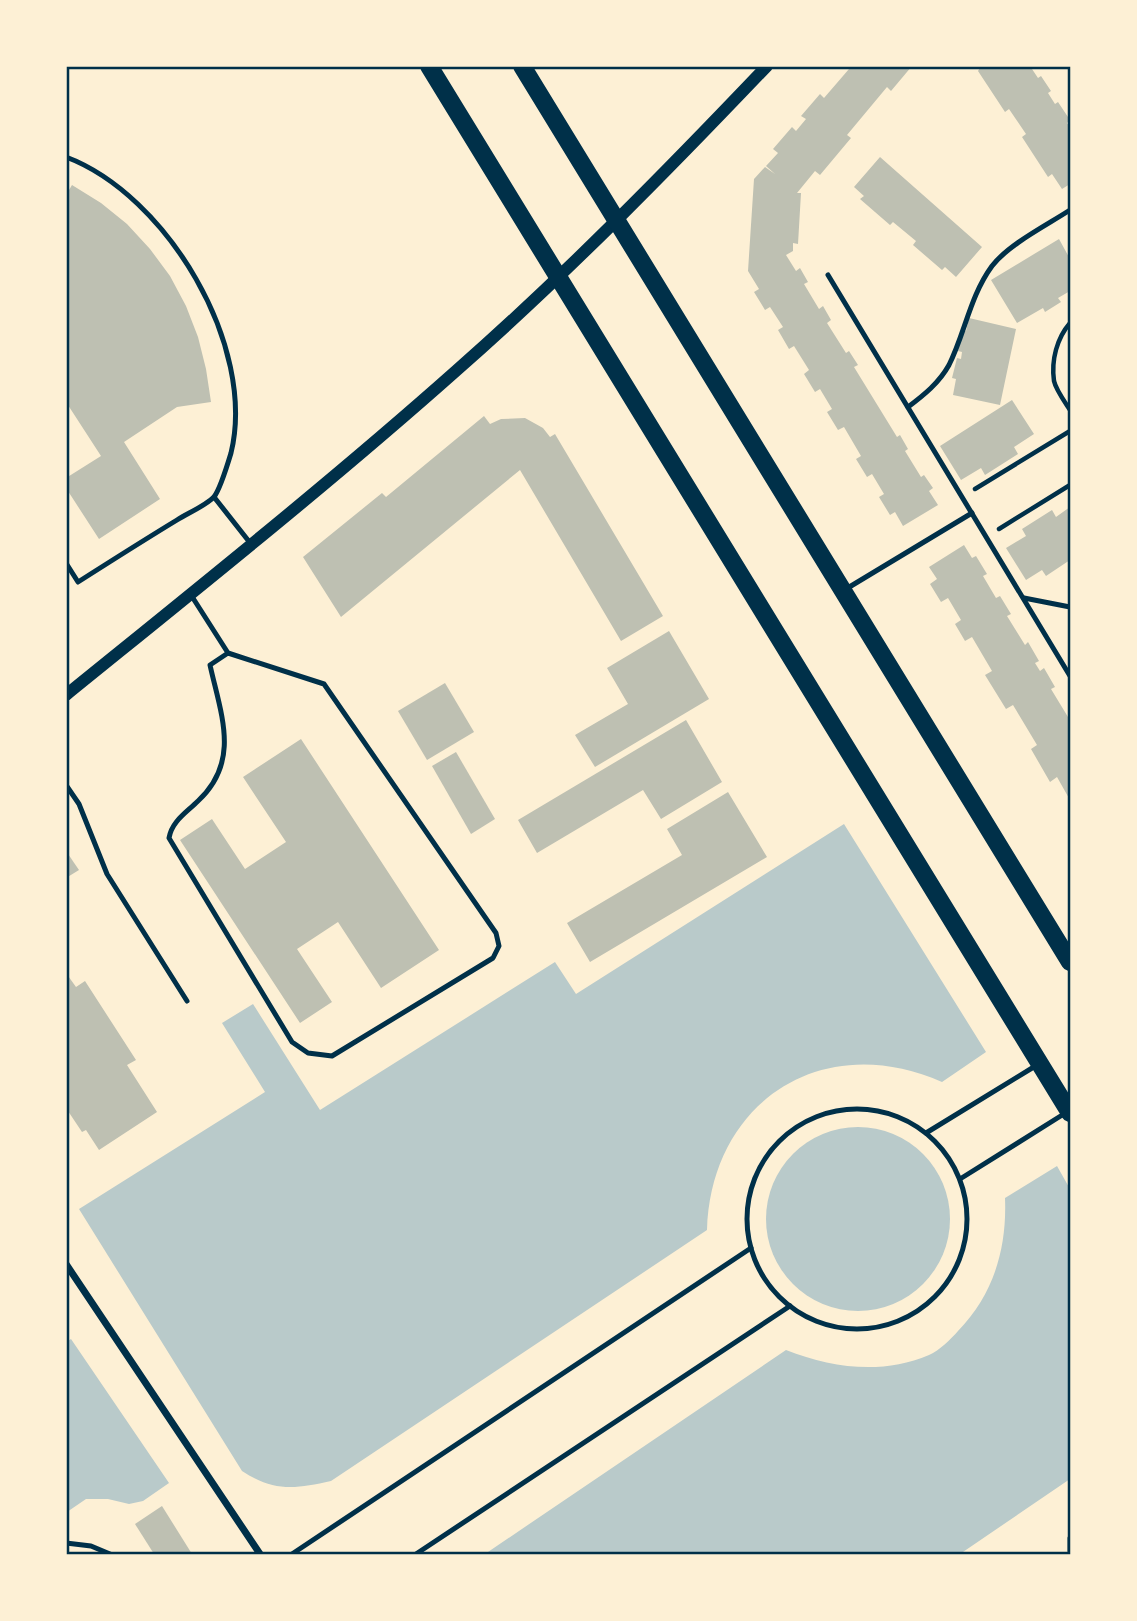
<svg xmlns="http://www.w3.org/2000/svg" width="1137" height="1621" font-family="'Archivo Narrow',sans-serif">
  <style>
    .green { fill: #b9caca }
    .building { fill: #bec0b2 }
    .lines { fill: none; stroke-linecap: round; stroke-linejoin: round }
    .path { stroke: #003049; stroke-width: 4.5 }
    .service { stroke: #003049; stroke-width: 5 }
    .minor { stroke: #003049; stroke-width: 7 }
    .tertiary { stroke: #003049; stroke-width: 12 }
    .primary { stroke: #003049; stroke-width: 18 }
    .neatline { fill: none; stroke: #003049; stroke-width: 2.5 }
  </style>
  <rect width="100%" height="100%" fill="#fdf0d5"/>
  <!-- green -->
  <g class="green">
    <path d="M844 824 986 1052 942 1082C823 1029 711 1101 707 1230L331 1481C295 1489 274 1492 242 1471L79 1209 265 1092 222 1023 253 1004 320 1110 555 962 576 994Z"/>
    <circle cx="858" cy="1219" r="92"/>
    <path d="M1057 1166 1070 1189V1479L960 1554H485L786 1350C832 1368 882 1375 929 1355 940 1350 950 1340 958 1331 994 1294 1007 1248 1005 1198Z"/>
    <path d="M71 1339 169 1483 143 1501 129 1504 108 1499H86L67 1512 66 1342Z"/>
  </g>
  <!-- building -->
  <g class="building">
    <path d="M847 66H912L891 91 887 87 847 135 851 138 820 175 815 171 797 193H801L798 244 793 243V251L786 255 796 271 800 268 808 282 804 284 819 309 823 306 831 320 827 323 846 353 849 351 858 365 854 367 897 437 900 435 908 449 905 451 921 477 924 475 933 488 929 491 938 505 903 526 895 512 890 515 879 497 884 494 872 474 867 477 856 459 861 456 844 427 838 430 827 412 832 409 820 389 815 392 804 374 809 370 794 346 789 349 778 330 783 327 770 307 765 310 754 292 759 289 748 271 754 179 765 167 775 174 766 166 778 153 773 149 792 127 796 131 806 119 801 116 820 94 824 98 849 69Z"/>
    <path d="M981 66H1030L1038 78 1041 76 1051 91 1048 93 1055 104 1058 102 1070 120 1067 123 1070 127V184L1062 189 1052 174 1048 177 1022 137 1026 134 1009 109 1005 112 978 71Z"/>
    <path d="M880 157 982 247 956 277 945 267 942 270 913 245 916 241 893 222 890 225 860 199 864 196 854 187Z"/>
    <path d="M72 185 101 203 127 224 150 249 170 276 186 306 198 337 206 369 211 402 177 407 124 442 160 499 99 539 66 488V478L101 456 66 402V195Z"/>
    <path d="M1059 239 1070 259V291L1058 298 1061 302 1045 312 1043 308 1017 323 991 280Z"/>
    <path d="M969 318 1016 329 1000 405 953 395 956 379 952 378 957 358 961 359 962 352 958 351 963 330 966 331Z"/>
    <path d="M1012 400 1034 434 1014 447 1018 454 985 475 981 468 961 480 940 446Z"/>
    <path d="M484 416 490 424 501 419 525 418 543 428 550 437 555 434 663 616 621 641 520 470 341 617 303 557 382 493 386 497Z"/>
    <path d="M1070 507V560L1046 576 1042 570 1026 580 1006 548 1026 536 1022 529 1052 510 1056 517Z"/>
    <path d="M964 545 972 558 976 556 987 574 983 576 996 598 1000 596 1011 614 1007 616 1025 645 1028 642 1039 661 1035 663 1040 671 1044 668 1055 687 1051 689 1068 717 1070 715V800L1057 777 1050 782 1031 749 1037 745 1013 705 1006 709 985 675 992 671 972 637 965 641 955 624 961 620 948 598 941 602 930 584 937 579 929 567Z"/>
    <path d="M669 631 709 699 595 767 575 735 628 704 607 668Z"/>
    <path d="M445 683 474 732 427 760 398 711Z"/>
    <path d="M686 720 722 782 661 819 643 790 537 853 518 820Z"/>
    <path d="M301 739 439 950 381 988 338 922 297 949 332 1002 300 1023 180 840 212 819 245 869 286 842 243 777Z"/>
    <path d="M456 752 495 819 471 834 432 766Z"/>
    <path d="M728 792 767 857 590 962 567 923 682 855 667 829Z"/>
    <path d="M66 851 79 870 66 878Z"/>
    <path d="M66 973 76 987 85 981 136 1060 127 1065 157 1112 99 1150 86 1130 82 1132 66 1108Z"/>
    <path d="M162 1506 192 1554H154L135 1524Z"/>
  </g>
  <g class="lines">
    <!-- path -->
    <g class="path">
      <path d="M1070 323C1057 338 1051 360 1054 381 1056 390 1065 402 1070 410"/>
      <path d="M975 489 1070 431"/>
      <path d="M999 529 1070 485"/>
    </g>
    <!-- service -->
    <g class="service">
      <path d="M66 157C167 195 257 346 231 453 228 463 220 489 214 497 205 506 188 513 177 520 144 540 111 561 78 582L66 563"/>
      <path d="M828 275 1070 676"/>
      <path d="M908 407C924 395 939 383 949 365 965 333 970 296 992 266 1009 244 1047 225 1070 210"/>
      <path d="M214 497 251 544"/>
      <path d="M846 589 972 513"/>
      <path d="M191 595 228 653 324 684 496 933 499 946 493 958 332 1056 308 1053 292 1042 169 838C172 821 186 813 198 801 241 761 221 715 210 665L228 653"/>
      <path d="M1024 598 1070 607"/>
      <path d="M66 785 79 804 107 874 187 1001"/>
      <circle cx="857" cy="1219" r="110"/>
      <path d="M926 1133 1037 1065"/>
      <path d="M960 1179 1067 1112"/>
      <path d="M1070 1538V1551"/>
      <path d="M66 1543 91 1546 110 1554"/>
      <path d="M292 1554 751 1248"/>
      <path d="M416 1554 790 1306"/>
    </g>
    <!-- minor -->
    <path class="minor" d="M66 1264 260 1554"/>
    <!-- tertiary -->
    <path class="tertiary" d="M66 695C198 588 331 482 457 370 566 274 667 171 767 66"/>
    <!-- primary -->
    <g class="primary">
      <path d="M429 66 1070 1113"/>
      <path d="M522 66 1070 962"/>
    </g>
  </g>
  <!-- border -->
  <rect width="1137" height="1621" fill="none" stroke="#fdf0d5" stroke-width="136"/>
  <rect x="68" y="68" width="1001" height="1485" class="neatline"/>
</svg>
